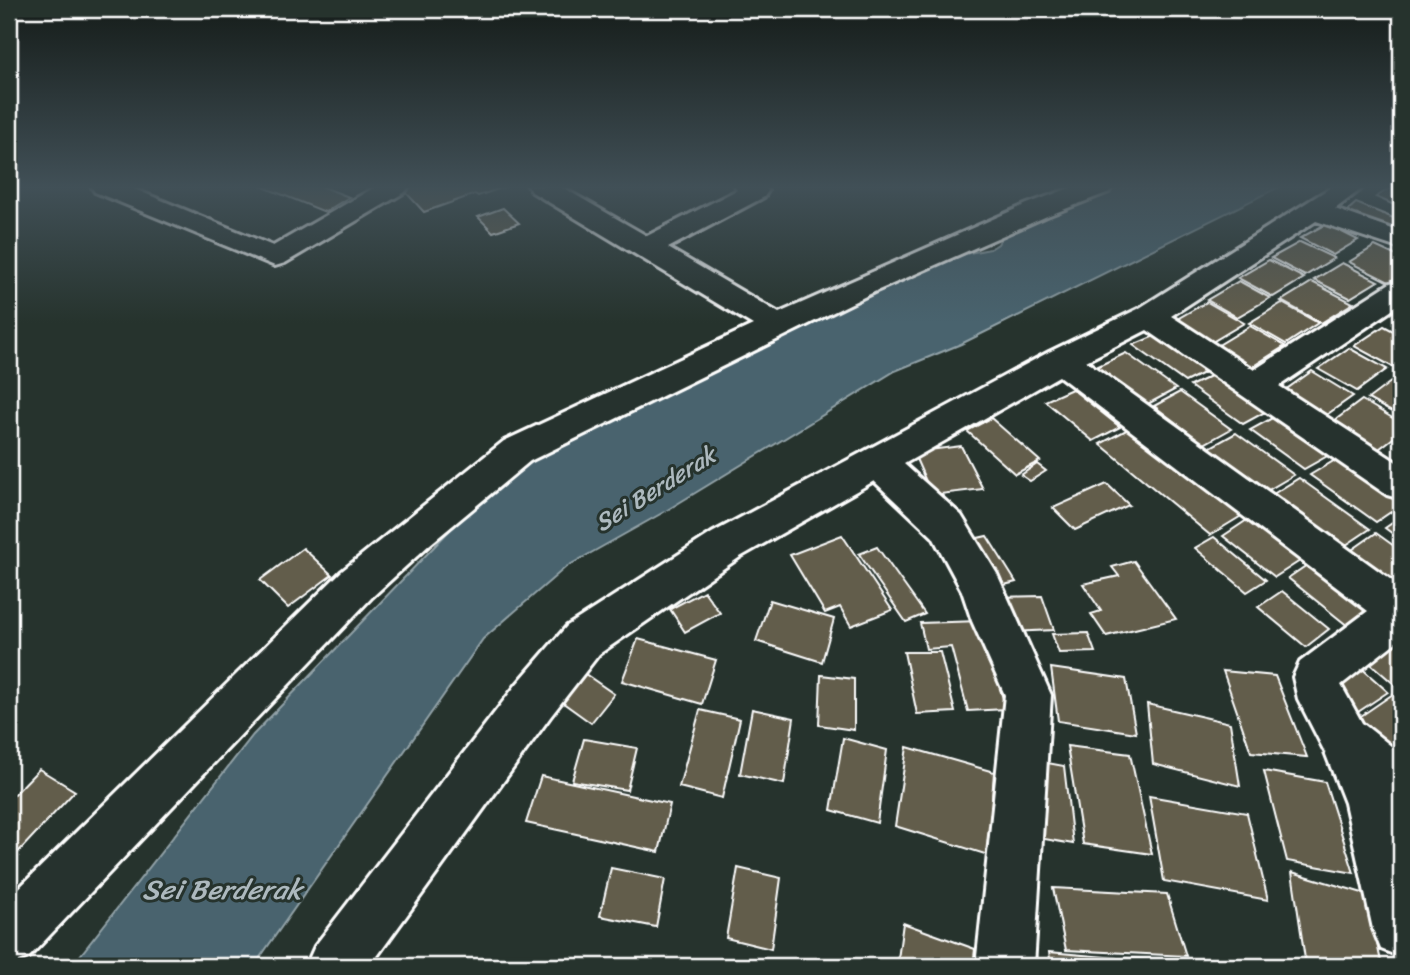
<svg xmlns="http://www.w3.org/2000/svg" width="1410" height="975" font-family="Sriracha,sans-serif">
  <style>
    .water { fill: #49646e; stroke: #92a2a8; stroke-width: 2 }
    .building { fill: #625d4b; stroke: #fff; stroke-width: 2 }
    .lines { fill: none; stroke-linecap: round; stroke-linejoin: round }
    .street-casing { stroke: #fff; stroke-width: 6 }
    .street { fill: #26332d; fill-rule: evenodd }
    .labels { text-anchor: middle; dominant-baseline: central; stroke-width: 6; stroke-linejoin: round; paint-order: stroke }
    .water-label { font-size: 24px; font-style: italic; fill: #adb9be; stroke: #26332d }
    .near-water-label { font-size: 28px; font-style: italic; fill: #adb9be; stroke: #26332d }
  </style>
  <rect width="100%" height="100%" fill="#26332d"/>
  <filter id="ink" filterUnits="userSpaceOnUse"><feTurbulence type="fractalNoise" baseFrequency=".0143" numOctaves="2"/><feDisplacementMap in="SourceGraphic" scale="14" xChannelSelector="R" yChannelSelector="G"/><feConvolveMatrix kernelMatrix="1 2 1 2 8 2 1 2 1" color-interpolation-filters="sRGB"/></filter>
  <g filter="url(#ink)">
    <!-- water -->
    <path class="water" d="M1105 186H1281L961 344 895 371 664 512 566 567 483 639 254 966H72L253 735 501 477 521 462 815 318 953 256 990 249 998 244 1006 229Z"/>
    <!-- building -->
    <g class="building">
      <path d="M261 186H321L349 197 325 212Z"/>
      <path d="M404 186H503L504 187 478 196 475 194 424 212 401 187Z"/>
      <path d="M1393 186 1401 189V208L1376 197Z"/>
      <path d="M1356 203 1401 221V234L1346 212Z"/>
      <path d="M503 208 519 223 493 232 478 217Z"/>
      <path d="M1326 224 1358 240 1333 255 1300 238Z"/>
      <path d="M1300 242 1334 258 1305 276 1271 258Z"/>
      <path d="M1375 246 1401 258V274L1389 282 1349 262Z"/>
      <path d="M1269 260 1304 278 1273 297 1238 278Z"/>
      <path d="M1342 263 1378 281 1350 298 1314 280Z"/>
      <path d="M1239 281 1270 298 1237 317 1207 300Z"/>
      <path d="M1312 282 1353 303 1321 323 1281 301Z"/>
      <path d="M1207 302 1244 323 1207 345 1170 323Z"/>
      <path d="M1282 303 1318 323 1286 344 1249 323Z"/>
      <path d="M1250 326 1285 346 1247 370 1212 349Z"/>
      <path d="M1384 326 1401 335V362L1393 367 1354 346Z"/>
      <path d="M1157 335 1209 370 1185 382 1133 345Z"/>
      <path d="M1349 348 1387 369 1357 391 1318 369Z"/>
      <path d="M1126 353 1176 389 1144 406 1094 368Z"/>
      <path d="M1312 371 1353 396 1322 418 1281 393Z"/>
      <path d="M1213 375 1267 411 1243 424 1190 386Z"/>
      <path d="M1400 375 1401 376V417L1368 399Z"/>
      <path d="M1072 389 1120 427 1093 441 1045 401Z"/>
      <path d="M1180 392 1231 429 1204 444 1154 406Z"/>
      <path d="M1362 400 1401 423V432L1375 452 1330 424Z"/>
      <path d="M1276 416 1331 454 1304 469 1250 430Z"/>
      <path d="M991 418 1040 461 1015 474 967 431Z"/>
      <path d="M1132 427 1243 515 1210 535 1100 444Z"/>
      <path d="M1236 433 1294 475 1265 492 1207 449Z"/>
      <path d="M961 446 983 489 932 495 913 452Z"/>
      <path d="M1337 459 1401 503V505L1376 522 1310 475Z"/>
      <path d="M1037 464 1046 471 1030 481 1021 475Z"/>
      <path d="M1299 478 1370 529 1340 549 1270 496Z"/>
      <path d="M1107 484 1129 505 1075 530 1053 508Z"/>
      <path d="M1401 517V540L1385 528Z"/>
      <path d="M1250 518 1303 559 1275 577 1223 536Z"/>
      <path d="M1376 533 1401 551V596L1346 554Z"/>
      <path d="M842 535 892 610 851 626 840 607 825 613 790 555Z"/>
      <path d="M987 536 1016 582 988 589 960 542Z"/>
      <path d="M1214 537 1266 580 1247 592 1195 548Z"/>
      <path d="M877 547 925 614 906 622 859 554Z"/>
      <path d="M303 548 332 575 288 608 260 580Z"/>
      <path d="M1134 561 1176 619 1106 636 1091 614 1101 611 1083 584 1119 576 1112 567Z"/>
      <path d="M1310 563 1376 614 1354 631 1288 578Z"/>
      <path d="M704 591 720 613 685 632 670 609Z"/>
      <path d="M1282 591 1329 629 1306 647 1258 607Z"/>
      <path d="M1042 596 1054 630 1010 632 999 597Z"/>
      <path d="M770 600 834 619 822 662 756 641Z"/>
      <path d="M980 621 1006 709 968 711 951 647 926 649 920 623Z"/>
      <path d="M1088 633 1095 652 1059 653 1052 634Z"/>
      <path d="M1399 633 1401 635V690L1364 658Z"/>
      <path d="M638 639 716 660 702 704 622 681Z"/>
      <path d="M904 652H940L955 712 917 714Z"/>
      <path d="M1357 664 1388 692 1355 714 1324 686Z"/>
      <path d="M1051 668 1126 679 1136 733 1058 721Z"/>
      <path d="M578 669 614 694 591 723 555 697Z"/>
      <path d="M1223 671 1275 676 1307 757 1251 752Z"/>
      <path d="M821 675 854 679V730L819 725Z"/>
      <path d="M1393 694 1401 701V757L1358 718Z"/>
      <path d="M1147 704 1230 723 1240 786 1153 764Z"/>
      <path d="M752 709 794 718 784 784 740 774Z"/>
      <path d="M700 710 740 719 722 798 679 787Z"/>
      <path d="M843 738 887 750 877 823 831 810Z"/>
      <path d="M584 739 637 748 627 790 572 781Z"/>
      <path d="M1067 746 1130 754 1152 854 1083 844Z"/>
      <path d="M907 747 994 772 988 855 895 826Z"/>
      <path d="M1026 759 1064 766 1073 844 1033 837Z"/>
      <path d="M39 769 75 791 9 862V800Z"/>
      <path d="M1264 771 1325 782 1354 873 1287 861Z"/>
      <path d="M541 776 670 804 659 852 526 823Z"/>
      <path d="M1149 796 1247 813 1268 900 1164 881Z"/>
      <path d="M611 868 665 879 656 927 600 916Z"/>
      <path d="M738 868 781 878 771 949 726 938Z"/>
      <path d="M1292 872 1366 894 1382 966H1306Z"/>
      <path d="M1053 888 1167 894 1186 956 1066 950Z"/>
      <path d="M903 923 975 949 973 966H897Z"/>
      <path d="M1049 952 1116 958 1117 966H1051Z"/>
      <path d="M1125 958 1182 962 1183 966H1127Z"/>
      <path d="M568 964 644 965 567 966Z"/>
    </g>
    <g class="lines">
      <defs>
        <g id="street">
          <path d="M91 186H127L273 246 377 186H409L405 192 285 263 275 266 95 192Z"/>
          <path d="M528 186H560L647 236 737 190 735 186H765L768 191 764 197 668 248 779 313 1027 204 1075 186H1113L1109 192 1047 216 874 292 530 461 429 545 372 597 29 957 9 965V898L342 571 504 441 753 325 532 192Z"/>
          <path d="M1333 186H1365L1335 209 1401 232V249L1316 221 1171 316 1254 370 1390 283 1401 281V304L1279 386 1401 465V499L1387 495 1147 330 1086 361 1401 587V638L1341 685 1362 723 1401 754V811L1398 810 1401 821V957L1381 949 1373 929 1345 803 1325 752 1298 699 1293 677 1300 662 1368 611 1059 376 904 464 961 515 997 574 1051 695 1034 966H976L1005 695 972 621 962 591 933 537 874 481 740 557 599 654 550 717 370 966H306L315 946 516 685 567 626 712 533 1049 352 1138 309Z"/>
        </g>
      </defs>
      <!-- street casing -->
      <use href="#street" class="street-casing"/>
      <!-- street -->
      <use href="#street" class="street"/>
    </g>
  </g>
  <!-- sky -->
  <linearGradient id="sky" x2="0" y2="1"><stop stop-color="#151c19"/><stop offset="0.58" stop-color="#415057"/><stop offset="1" stop-color="#415057" stop-opacity="0"/></linearGradient>
  <rect width="1410" height="323" fill="url(#sky)"/>
  <g class="labels">
    <!-- water labels -->
    <g class="water-label">
      <text transform="translate(655 489) rotate(-32)">Sei Berderak</text>
    </g>
    <!-- near-water labels -->
    <g class="near-water-label">
      <text x="222" y="889">Sei Berderak</text>
    </g>
  </g>
  <!-- margin -->
  <rect width="1410" height="975" fill="none" stroke="#26332d" stroke-width="35"/>
  <rect x="18" y="18" width="1375" height="940" fill="none" stroke="#fff" stroke-width="2.5" filter="url(#ink)"/>
</svg>
